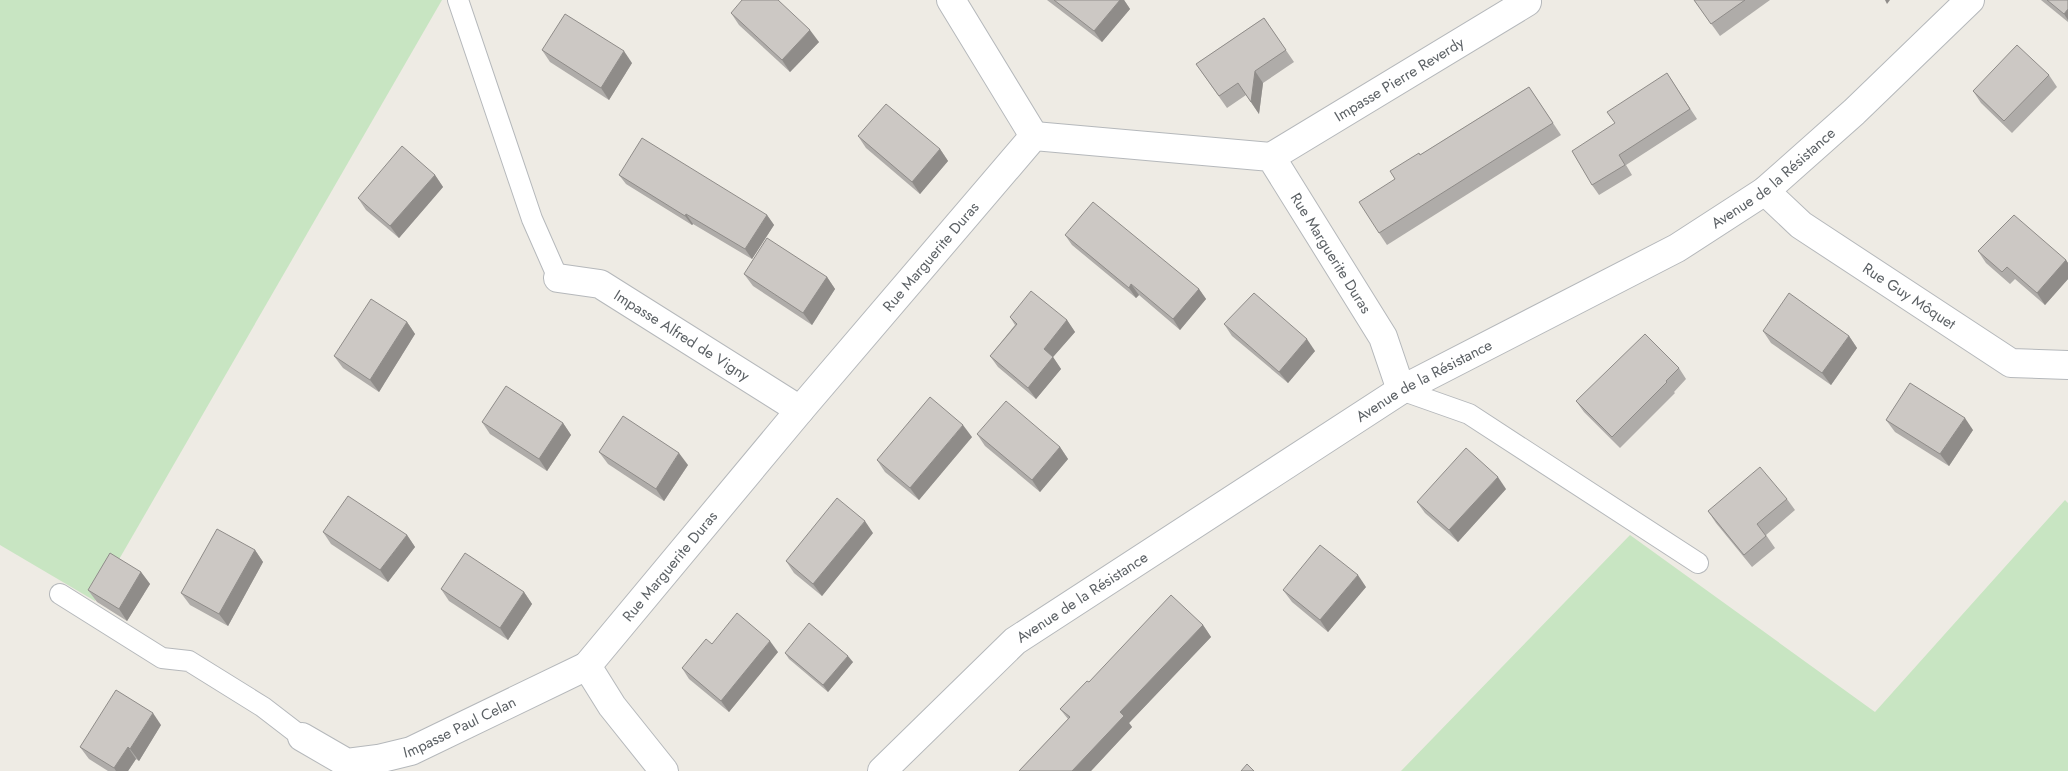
<svg xmlns="http://www.w3.org/2000/svg" width="2068" height="771" font-family="Jost,sans-serif">
  <style>
    .green { fill: #c8e5c2 }
    .lines { fill: none; stroke-linecap: round; stroke-linejoin: round }
    .service-casing { stroke: #b5b8bb; stroke-width: 22 }
    .minor-casing { stroke: #b5b8bb; stroke-width: 30 }
    .service { stroke: #fff; stroke-width: 20 }
    .minor { stroke: #fff; stroke-width: 28 }
    .wall { fill: #afaca9 }
    .shaded-wall { fill: #8f8c89 }
    .building { fill: #ccc8c4; stroke: #8f8c89 }
    .labels { text-anchor: middle; dominant-baseline: central; stroke-width: 4; stroke-linejoin: round; paint-order: stroke }
    .street-label { font-size: 15px; fill: #5c6165; stroke: #fff }
  </style>
  <rect width="100%" height="100%" fill="#eeebe4"/>
  <!-- green -->
  <g class="green">
    <path d="M0 0H442L95 601 0 545Z"/>
    <path d="M2065 500 2068 503V771H1401L1630 535 1875 712Z"/>
  </g>
  <g class="lines">
    <defs>
      <g id="service">
        <path d="M458 0 532 219 558 278"/>
        <path d="M1401 390 1469 414 1698 563"/>
        <path d="M60 594 162 658 189 661 263 707 302 737"/>
      </g>
      <g id="minor">
        <path d="M951 0 1034 136"/>
        <path id="s1" d="M1271 157 1527 2"/>
        <path id="s2" d="M1765 191 1801 225 2011 363 2068 365"/>
        <path id="s3" d="M558 278 600 284 800 410"/>
        <path id="s4" d="M302 737 347 763 378 759 411 751 587 666"/>
        <path id="s5" d="M664 771 612 706 587 666 800 410 1034 136 1271 157 1383 337 1401 390"/>
        <path id="s6" d="M882 771 1015 641 1401 390 1677 248 1765 191 1854 112 1970 0"/>
      </g>
    </defs>
    <!-- service casing -->
    <use href="#service" class="service-casing"/>
    <!-- minor casing -->
    <use href="#minor" class="minor-casing"/>
    <!-- service -->
    <use href="#service" class="service"/>
    <!-- minor -->
    <use href="#minor" class="minor"/>
  </g>
  <!-- wall -->
  <g class="wall">
    <path d="M1047 0H1124L1130 9 1102 42Z"/>
    <path d="M1694 0H1770L1720 36Z"/>
    <path d="M2041 0H2068V22Z"/>
    <path d="M731 13 819 42 790 72 739 25Z"/>
    <path d="M1264 18 1294 62 1263 83 1259 114 1246 95 1227 108 1196 64Z"/>
    <path d="M542 50 632 63 609 100 550 62Z"/>
    <path d="M1667 73 1697 119 1626 165 1632 175 1599 195 1592 185 1615 123Z"/>
    <path d="M2049 75 2057 87 2012 133 1981 103 1973 91Z"/>
    <path d="M1529 87 1561 135 1387 245 1379 233 1395 179 1420 155Z"/>
    <path d="M858 136 940 149 948 161 920 194 866 148Z"/>
    <path d="M435 175 443 187 399 238 366 210 358 198Z"/>
    <path d="M619 175 767 215 774 225 752 259 693 224 692 225 626 184Z"/>
    <path d="M1065 235 1199 289 1206 299 1180 330 1139 295 1136 298 1072 245Z"/>
    <path d="M1978 251 2066 260 2068 263V279L2045 305 2015 279 2010 284 1986 263Z"/>
    <path d="M744 274 827 277 835 289 812 325 753 286Z"/>
    <path d="M1010 317 1067 320 1075 332 1053 357 1061 369 1036 399 998 367 990 356 1015 325Z"/>
    <path d="M407 322 415 334 379 392 343 368 334 356Z"/>
    <path d="M1224 324 1315 351 1288 383 1232 336Z"/>
    <path d="M1763 331 1849 336 1857 348 1831 385 1771 343Z"/>
    <path d="M1679 368 1686 379 1674 392 1675 393 1620 448 1584 412 1576 401Z"/>
    <path d="M1886 420 1973 430 1949 466 1895 432Z"/>
    <path d="M482 422 563 423 571 435 547 471 490 434Z"/>
    <path d="M977 434 1060 447 1068 459 1040 492 985 446Z"/>
    <path d="M972 437 919 500 885 472 877 460Z"/>
    <path d="M599 452 688 465 664 501 608 464Z"/>
    <path d="M1506 489 1458 542 1425 513 1417 502Z"/>
    <path d="M1787 499 1795 510 1766 535 1775 548 1752 567 1716 523 1708 511Z"/>
    <path d="M323 532 407 535 415 547 388 582 331 544Z"/>
    <path d="M873 533 822 596 794 573 786 561Z"/>
    <path d="M255 550 263 562 228 626 190 605 181 593Z"/>
    <path d="M141 572 150 584 127 621 97 602 88 590Z"/>
    <path d="M1366 587 1328 632 1292 602 1283 590Z"/>
    <path d="M441 589 524 592 532 604 508 640 449 601Z"/>
    <path d="M1203 625 1211 637 1129 723 1132 727 1091 771H1019L1068 719 1060 709 1089 682Z"/>
    <path d="M712 644 778 652 729 712 689 679 682 668Z"/>
    <path d="M785 653 853 662 828 692 789 659Z"/>
    <path d="M161 725 139 761 136 759 128 771H108L89 759 80 747Z"/>
  </g>
  <!-- shaded-wall -->
  <g class="shaded-wall">
    <path d="M1120 0H1124L1130 9 1102 42 1094 31Z"/>
    <path d="M1885 0H1890L1887 4Z"/>
    <path d="M2068 9V20L2064 14Z"/>
    <path d="M810 30 819 42 790 72 782 60Z"/>
    <path d="M624 51 632 63 609 100 601 88Z"/>
    <path d="M1255 71 1263 83 1259 114 1251 102Z"/>
    <path d="M940 149 948 161 920 194 912 182Z"/>
    <path d="M435 175 443 187 399 238 390 226Z"/>
    <path d="M686 214 693 224 692 225 685 216Z"/>
    <path d="M767 215 774 225 752 259 745 249Z"/>
    <path d="M2066 260 2068 263V279L2045 305 2037 293Z"/>
    <path d="M827 277 835 289 812 325 803 313Z"/>
    <path d="M1131 284 1139 295 1136 298 1129 288Z"/>
    <path d="M1199 289 1206 299 1180 330 1173 319Z"/>
    <path d="M1067 320 1075 332 1053 357 1061 369 1036 399 1028 388 1044 349Z"/>
    <path d="M407 322 415 334 379 392 370 380Z"/>
    <path d="M1849 336 1857 348 1831 385 1822 373Z"/>
    <path d="M1307 339 1315 351 1288 383 1279 372Z"/>
    <path d="M1965 418 1973 430 1949 466 1940 454Z"/>
    <path d="M563 423 571 435 547 471 539 459Z"/>
    <path d="M963 425 972 437 919 500 910 488Z"/>
    <path d="M1060 447 1068 459 1040 492 1032 480Z"/>
    <path d="M679 453 688 465 664 501 656 489Z"/>
    <path d="M1498 477 1506 489 1458 542 1449 530Z"/>
    <path d="M865 521 873 533 822 596 813 584Z"/>
    <path d="M407 535 415 547 388 582 380 570Z"/>
    <path d="M255 550 263 562 228 626 219 614Z"/>
    <path d="M141 572 150 584 127 621 119 609Z"/>
    <path d="M1358 575 1366 587 1328 632 1320 620Z"/>
    <path d="M524 592 532 604 508 640 500 628Z"/>
    <path d="M1203 625 1211 637 1129 723 1132 727 1091 771H1072L1120 712Z"/>
    <path d="M770 641 778 652 729 712 721 701Z"/>
    <path d="M848 656 853 662 828 692 823 685Z"/>
    <path d="M153 713 161 725 139 761 130 749Z"/>
    <path d="M128 747 136 759 128 771H116L114 768Z"/>
  </g>
  <!-- building -->
  <g class="building">
    <path d="M742 0H778L810 30 782 60 731 13Z"/>
    <path d="M1054 0H1120L1094 31Z"/>
    <path d="M1694 0H1745L1711 24Z"/>
    <path d="M2047 0H2068V9L2064 14Z"/>
    <path d="M565 14 624 51 601 88 542 50Z"/>
    <path d="M1264 18 1286 50 1255 71 1251 102 1238 83 1219 96 1196 64Z"/>
    <path d="M2017 45 2049 75 2004 121 1973 91Z"/>
    <path d="M1667 73 1690 109 1619 155 1625 165 1592 185 1572 151 1615 123 1607 112Z"/>
    <path d="M1529 87 1553 123 1379 233 1359 202 1395 179 1390 171 1419 153 1420 155Z"/>
    <path d="M886 104 940 149 912 182 858 136Z"/>
    <path d="M642 138 767 215 745 249 686 214 685 216 619 175Z"/>
    <path d="M402 146 435 175 390 226 358 198Z"/>
    <path d="M1093 202 1199 289 1173 319 1131 284 1129 288 1065 235Z"/>
    <path d="M2014 215 2066 260 2037 293 2007 267 2002 272 1978 251Z"/>
    <path d="M767 238 827 277 803 313 744 274Z"/>
    <path d="M1031 291 1067 320 1044 349 1053 357 1028 388 990 356 1017 324 1010 317Z"/>
    <path d="M1254 293 1307 339 1279 372 1224 324Z"/>
    <path d="M1789 293 1849 336 1822 373 1763 331Z"/>
    <path d="M371 299 407 322 370 380 334 356Z"/>
    <path d="M1645 334 1679 368 1666 381 1667 382 1612 437 1576 401Z"/>
    <path d="M1910 383 1965 418 1940 454 1886 420Z"/>
    <path d="M506 386 563 423 539 459 482 422Z"/>
    <path d="M930 397 963 425 910 488 877 460Z"/>
    <path d="M1006 401 1060 447 1032 480 977 434Z"/>
    <path d="M623 416 679 453 656 489 599 452Z"/>
    <path d="M1466 448 1498 477 1449 530 1417 502Z"/>
    <path d="M1760 467 1787 499 1757 524 1766 536 1744 555 1708 511Z"/>
    <path d="M348 496 407 535 380 570 323 532Z"/>
    <path d="M837 498 865 521 813 584 786 561Z"/>
    <path d="M217 529 255 550 219 614 181 593Z"/>
    <path d="M1320 545 1358 575 1320 620 1283 590Z"/>
    <path d="M110 553 141 572 119 609 88 590Z"/>
    <path d="M465 553 524 592 500 628 441 589Z"/>
    <path d="M1171 595 1203 625 1120 712 1124 716 1072 771H1019L1070 717 1060 709 1087 681 1089 682Z"/>
    <path d="M737 613 770 641 721 701 682 668 706 639 712 644Z"/>
    <path d="M809 623 848 656 823 685 785 653Z"/>
    <path d="M116 690 153 713 130 749 128 747 114 768 80 747Z"/>
    <path d="M1247 764 1254 771H1241Z"/>
  </g>
  <g class="labels">
    <!-- street labels -->
    <g class="street-label">
      <text stroke="none"><textPath href="#s1" startOffset="150">Impasse Pierre Reverdy</textPath></text>
      <text stroke="none"><textPath href="#s6" startOffset="1076">Avenue de la Résistance</textPath></text>
      <text stroke="none"><textPath href="#s5" startOffset="1175">Rue Marguerite Duras</textPath></text>
      <text stroke="none"><textPath href="#s5" startOffset="665">Rue Marguerite Duras</textPath></text>
      <text stroke="none"><textPath href="#s2" startOffset="179">Rue Guy Môquet</textPath></text>
      <text stroke="none"><textPath href="#s3" startOffset="139">Impasse Alfred de Vigny</textPath></text>
      <text stroke="none"><textPath href="#s6" startOffset="671">Avenue de la Résistance</textPath></text>
      <text stroke="none"><textPath href="#s5" startOffset="260">Rue Marguerite Duras</textPath></text>
      <text stroke="none"><textPath href="#s6" startOffset="266">Avenue de la Résistance</textPath></text>
      <text stroke="none"><textPath href="#s4" startOffset="171">Impasse Paul Celan</textPath></text>
    </g>
  </g>
</svg>
